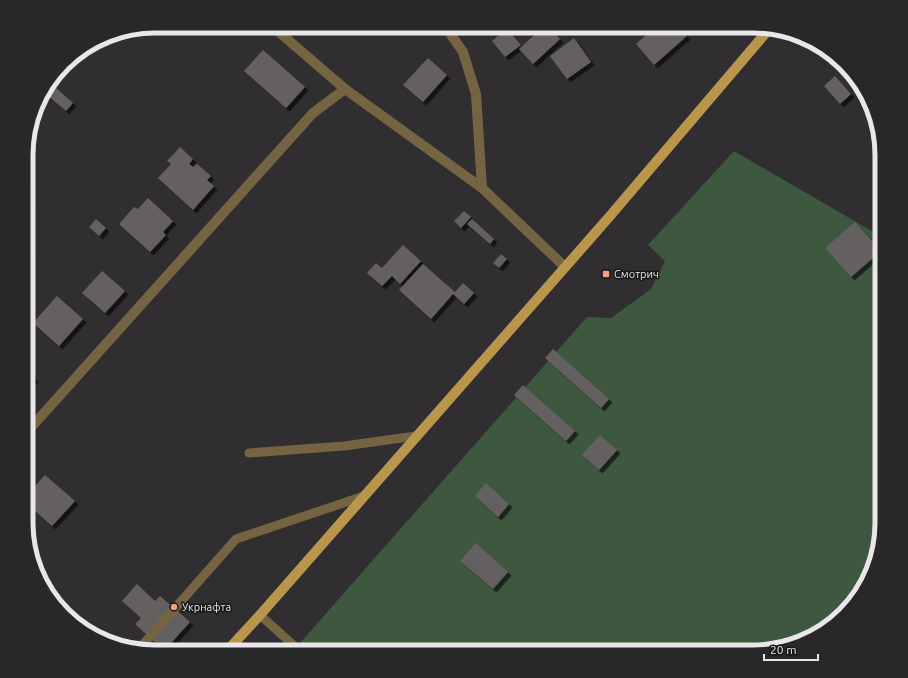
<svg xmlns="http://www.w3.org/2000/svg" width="908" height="678" font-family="Ubuntu,sans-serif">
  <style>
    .green { fill: #3d583f }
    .building { fill: #656160; filter: url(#shadow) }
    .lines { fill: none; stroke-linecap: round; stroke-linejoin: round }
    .service { stroke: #756442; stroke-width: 9 }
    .minor { stroke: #756442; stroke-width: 10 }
    .primary { stroke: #ba964d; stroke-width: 10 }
    .poi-dot { fill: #f39f83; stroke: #181718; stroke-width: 1.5 }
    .labels { text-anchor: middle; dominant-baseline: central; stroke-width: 3; stroke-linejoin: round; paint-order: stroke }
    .poi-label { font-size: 11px; fill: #e9e7e9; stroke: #181718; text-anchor: start }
    .rim { fill: none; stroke: #e9e7e9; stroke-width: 5 }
  </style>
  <defs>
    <filter id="shadow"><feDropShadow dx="3.5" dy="3.5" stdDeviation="0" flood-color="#0009"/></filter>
  </defs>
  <rect width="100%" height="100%" fill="#302e31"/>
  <!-- green -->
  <path class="green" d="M734 151 882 237V531L872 572 850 608 810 639 753 652H292L587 317 611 318 651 289 665 261 648 245Z"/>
  <!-- building -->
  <g class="building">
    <path d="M544 26H547L560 39 533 64 519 49Z"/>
    <path d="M656 26H677L687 36 654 65 636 44Z"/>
    <path d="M507 29 521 45 505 57 492 41Z"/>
    <path d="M574 38 591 62 567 79 550 56Z"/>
    <path d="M263 50 305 87 286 108 244 71Z"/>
    <path d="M428 58 447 75 423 102 403 85Z"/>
    <path d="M835 76 851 94 840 104 824 86Z"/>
    <path d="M55 87 73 103 66 111 47 95Z"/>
    <path d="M877 132 878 139 880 146 872 138Z"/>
    <path d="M180 147 193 159 189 164 193 167 197 164 211 176 207 180 214 186 193 210 158 178 171 164 167 161Z"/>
    <path d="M148 198 173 221 163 232 166 235 150 252 119 224 134 207 138 209Z"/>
    <path d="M464 211 471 217 461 228 454 221Z"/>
    <path d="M96 219 106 228 99 236 89 227Z"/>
    <path d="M472 219 494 239 490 244 467 224Z"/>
    <path d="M855 222 881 251 851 277 825 248Z"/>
    <path d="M403 245 421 261 400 284 392 276 382 286 367 273 376 263 382 268Z"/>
    <path d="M501 254 507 259 499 268 493 263Z"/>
    <path d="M423 264 455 292 463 283 474 293 464 304 453 294 431 319 399 290Z"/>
    <path d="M102 271 125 291 105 313 82 293Z"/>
    <path d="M57 296 83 319 59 346 33 323Z"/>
    <path d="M553 349 609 399 601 408 545 358Z"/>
    <path d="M27 371 35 378 27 388Z"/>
    <path d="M523 385 575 431 566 441 514 395Z"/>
    <path d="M600 435 617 450 599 470 582 455Z"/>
    <path d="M45 475 75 501 52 526 26 503V496Z"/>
    <path d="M486 483 509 504 498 517 475 496Z"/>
    <path d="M476 543 508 572 493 589 460 561Z"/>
    <path d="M137 584 155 601 160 596 190 622 164 651 135 624 141 618 122 601Z"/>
  </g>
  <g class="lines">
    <!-- service -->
    <g class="service">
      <path d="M249 453 344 446 416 436"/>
      <path d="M260 615 301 652"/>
      <path d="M235 643 245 652"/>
      <path d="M138 650 236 539 364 496"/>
    </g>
    <!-- minor -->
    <g class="minor">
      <path d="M272 26 345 89 482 188"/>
      <path d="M445 26 463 52 476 94 482 188 565 267"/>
      <path d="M27 432 313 113 345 89"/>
    </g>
    <!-- primary -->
    <path class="primary" d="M226 652 260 615 610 216 770 28"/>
  </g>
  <!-- markers -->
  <g class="poi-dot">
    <rect x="602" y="270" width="8" height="8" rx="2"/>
    <circle cx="174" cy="607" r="4"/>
  </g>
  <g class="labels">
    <!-- poi labels -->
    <g class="poi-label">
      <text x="614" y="274">Смотрич</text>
      <text x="182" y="607">Укрнафта</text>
    </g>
  </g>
  <!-- crop -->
  <path d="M0 0H908V678H0ZM155 33H753A122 122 0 0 1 875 155V523A122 122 0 0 1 753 645H155A122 122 0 0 1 33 523V155A122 122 0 0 1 155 33Z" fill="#292829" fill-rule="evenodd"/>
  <path class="rim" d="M155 33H753A122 122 0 0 1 875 155V523A122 122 0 0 1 753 645H155A122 122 0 0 1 33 523V155A122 122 0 0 1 155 33Z"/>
  <!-- scale -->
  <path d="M764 654v6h54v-6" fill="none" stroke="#e9e7e9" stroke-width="2"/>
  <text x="770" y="654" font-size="12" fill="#e9e7e9" stroke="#181718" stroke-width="3" paint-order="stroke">20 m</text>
</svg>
